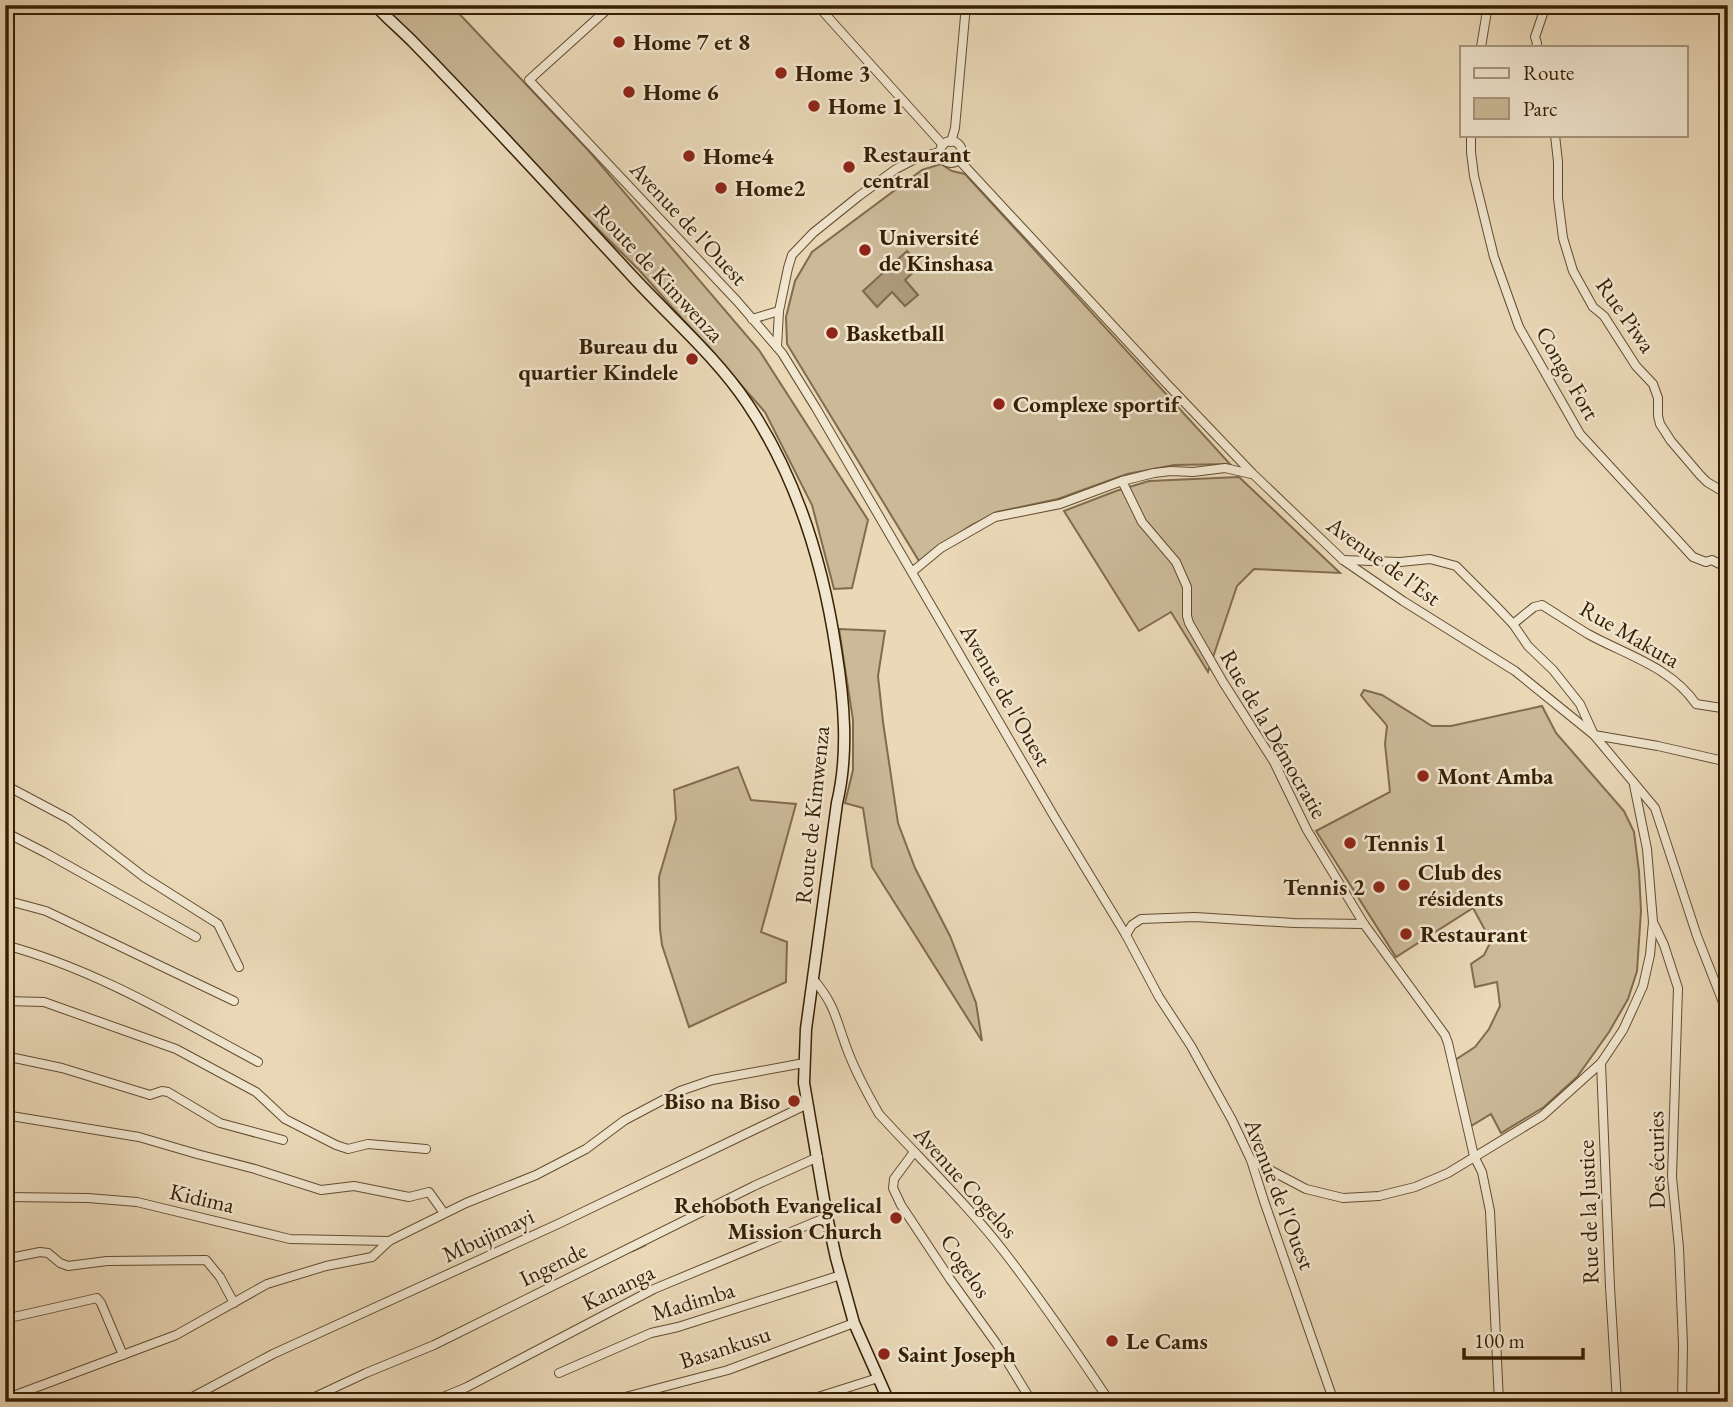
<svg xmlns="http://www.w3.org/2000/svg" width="1733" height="1407" font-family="'EB Garamond',serif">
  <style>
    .green { fill: #cbb998; stroke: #806c4e; stroke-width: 2 }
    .water { fill: #ad997a; stroke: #7d684a; stroke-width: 2 }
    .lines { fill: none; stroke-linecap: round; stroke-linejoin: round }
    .stream { stroke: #7d684a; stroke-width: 2.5 }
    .street-casing { stroke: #634d30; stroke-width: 10 }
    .secondary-casing { stroke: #361f03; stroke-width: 13 }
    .street { stroke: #f1e6d0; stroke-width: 8 }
    .secondary { stroke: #f1e6d0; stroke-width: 10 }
    .poi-dot { fill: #8f2418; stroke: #f1e6d0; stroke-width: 2.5 }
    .labels { text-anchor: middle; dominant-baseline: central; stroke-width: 5; stroke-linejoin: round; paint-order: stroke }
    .poi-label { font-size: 23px; font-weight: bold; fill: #361f03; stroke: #f1e6d0; text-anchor: start }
    .street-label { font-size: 23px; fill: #361f03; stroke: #f1e6d0 }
  </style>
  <rect width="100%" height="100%" fill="#ead8b7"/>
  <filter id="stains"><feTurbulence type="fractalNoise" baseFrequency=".00286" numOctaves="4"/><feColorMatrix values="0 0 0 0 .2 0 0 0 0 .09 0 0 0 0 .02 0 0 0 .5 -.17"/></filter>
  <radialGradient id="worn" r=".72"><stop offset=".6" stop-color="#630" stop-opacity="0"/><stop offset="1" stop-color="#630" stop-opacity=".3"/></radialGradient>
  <!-- green -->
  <g class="green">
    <path d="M379 5H451L588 150 759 350 868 520 852 588 834 589 812 505 765 412 639 270 456 87Z"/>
    <path d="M941 164 952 171 965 174 1230 464 1174 465 1127 474 1058 499 997 512 970 526 919 561 787 344 786 317 795 281 812 252 922 170Z"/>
    <path d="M1239 477 1340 573 1254 569 1237 586 1208 672 1171 612 1139 631 1064 511 1116 491 1149 481Z"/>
    <path d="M839 629 885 631 878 676 883 722 898 823 915 868 950 936 976 1003 982 1041 872 867 863 808 845 803 853 770V720Z"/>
    <path d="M1364 690 1382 695 1432 726H1451L1542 706 1556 733 1624 811 1634 832 1639 871 1641 911 1637 971 1628 999 1609 1032 1577 1077 1544 1107 1501 1133 1491 1114 1468 1128 1452 1062 1475 1047 1489 1029 1500 1006 1497 982 1475 987 1471 964 1484 955 1491 941 1473 908 1396 957 1316 831 1390 792 1385 744 1387 726C1379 715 1369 707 1361 695Z"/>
    <path d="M738 767 751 800 796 804 761 932 787 942 786 982 689 1027 662 945 660 929 659 877 676 819 674 790Z"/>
  </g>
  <!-- water -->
  <path class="water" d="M907 251 920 266 905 280 918 295 905 306 892 292 877 307 863 291Z"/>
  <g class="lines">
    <!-- stream -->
    <path class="stream" d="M632 1251 645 1245"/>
    <defs>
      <g id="street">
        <path d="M612 5 529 80 737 301 782 353 816 408 1055 818 1126 935 1159 997 1191 1046 1232 1120 1251 1160 1264 1201 1334 1402"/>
        <path d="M817 5 943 145"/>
        <path d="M1481 47 1488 5"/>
        <path d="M1536 47 1537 43 1535 37 1546 5"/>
        <path d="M1471 135V152L1474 176 1494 257 1519 327 1580 434 1693 557 1706 562 1712 560 1727 568 1728 566"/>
        <path d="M1555 135 1558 162V198L1563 238 1573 271 1593 307 1604 316 1636 366 1653 384 1658 398V416L1660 424 1671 441 1700 475 1707 482 1722 491"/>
        <circle cx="951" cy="152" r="11"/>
        <path d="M951 142 955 128 966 5"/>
        <path d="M959 160 1167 384 1253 474 1343 560 1403 601 1515 671 1594 735 1655 808 1697 936 1728 1015"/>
        <path d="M752 319 779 311"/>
        <path d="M777 347 779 311 788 268 792 255 813 233 859 196 896 169 919 157 940 152"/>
        <path d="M1122 481 1142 522 1176 562 1187 587V616L1189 623 1223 682 1274 762 1307 830 1364 924 1445 1035 1448 1043 1474 1156 1482 1172 1490 1211 1499 1402"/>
        <path d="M1343 560 1400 562 1430 559 1456 566 1495 605 1513 624 1528 646 1553 670 1580 704 1594 735 1658 746 1728 762"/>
        <path d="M912 572 941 548 995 517 1060 504 1122 481 1154 473 1171 471 1193 472 1225 468 1251 474"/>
        <path d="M1513 624 1534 607 1542 605C1558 615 1573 625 1588 634 1626 655 1671 667 1696 704L1728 709"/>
        <path d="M5 785 69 819 144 877 215 922 218 924 239 967"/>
        <path d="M5 832 46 853 196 937"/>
        <path d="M5 900 46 911 234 1001"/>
        <path d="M1654 924 1664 945 1678 988 1672 1177 1679 1248 1683 1345 1682 1402"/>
        <path d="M1126 935 1132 925 1141 919 1195 917 1294 923 1364 924"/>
        <path d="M5 945C95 969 176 1018 258 1062"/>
        <path d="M813 979C835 1004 836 1020 847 1049 855 1071 867 1093 879 1114 921 1160 967 1204 1005 1253 1042 1301 1076 1351 1110 1402"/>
        <path d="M5 1001 44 1002 176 1049 256 1092 285 1119 336 1145 348 1149 368 1144 426 1149"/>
        <path d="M5 1056 62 1068 150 1095 162 1091 168 1092 220 1123 283 1140"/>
        <path d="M1601 1063 1610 1287 1617 1402"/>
        <path d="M5 1115 139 1137 197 1154 255 1169 321 1190 354 1186 409 1197 429 1192 444 1213"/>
        <path d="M914 1152 894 1179 893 1188 901 1205 950 1279 996 1343 1032 1402"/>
        <path d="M1251 1160 1306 1189 1343 1198 1379 1196 1415 1187 1448 1173 1542 1116 1601 1063 1623 1030 1634 1006 1643 986 1650 955 1653 922 1647 849 1634 785"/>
        <path d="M5 1197 88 1198 137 1202 290 1239 389 1241"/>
        <path d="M5 1259 40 1252 48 1253 60 1263 68 1266 107 1261 206 1260 220 1277 234 1303"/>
        <path d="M5 1319 97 1298 101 1303 123 1355"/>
        <path d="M559 1373 651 1333 678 1327 841 1275"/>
        <path d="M5 1399 176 1335 267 1284 326 1266 372 1257 389 1241 466 1203 536 1175 586 1149 625 1120 680 1091 712 1080 804 1063"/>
        <path d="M183 1402 273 1354 558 1224 808 1104"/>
        <path d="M304 1402 366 1373 434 1345 754 1186 818 1157"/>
        <path d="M431 1402 467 1387 654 1289 827 1217"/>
        <path d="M606 1402 728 1370 854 1323"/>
        <path d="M802 1402 878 1378"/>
      </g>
      <path id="secondary" d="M375 5C387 18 401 30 413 42 488 119 561 199 634 278 671 318 717 358 747 403 797 477 823 563 836 650 844 700 849 753 837 803L806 1029 804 1083 827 1217 836 1258 854 1323 889 1402"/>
    </defs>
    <!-- street casing -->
    <use href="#street" class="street-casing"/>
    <!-- secondary casing -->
    <use href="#secondary" class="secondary-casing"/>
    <!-- street -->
    <use href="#street" class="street"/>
    <!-- secondary -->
    <use href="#secondary" class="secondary"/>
  </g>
  <!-- markers -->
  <g class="poi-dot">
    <circle cx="619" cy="42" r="7"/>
    <circle cx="781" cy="73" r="7"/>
    <circle cx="629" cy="92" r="7"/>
    <circle cx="814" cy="106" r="7"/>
    <circle cx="689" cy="156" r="7"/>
    <circle cx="849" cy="167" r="7"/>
    <circle cx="721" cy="188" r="7"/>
    <circle cx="865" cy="250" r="7"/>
    <circle cx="832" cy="333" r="7"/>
    <circle cx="692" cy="359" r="7"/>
    <circle cx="999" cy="404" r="7"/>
    <circle cx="1423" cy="776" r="7"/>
    <circle cx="1350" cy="843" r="7"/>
    <circle cx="1404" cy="885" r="7"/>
    <circle cx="1379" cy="887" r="7"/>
    <circle cx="1406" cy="934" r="7"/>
    <circle cx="794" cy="1101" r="7"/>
    <circle cx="896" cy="1218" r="7"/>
    <circle cx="1112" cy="1341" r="7"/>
    <circle cx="884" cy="1354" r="7"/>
  </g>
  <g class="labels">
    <!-- poi labels -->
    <g class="poi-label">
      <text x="633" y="42">Home 7 et 8</text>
      <text x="795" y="73">Home 3</text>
      <text x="643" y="92">Home 6</text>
      <text x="828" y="106">Home 1</text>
      <text x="863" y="154">Restaurant<tspan x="863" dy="26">central</tspan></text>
      <text x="703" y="156">Home4</text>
      <text x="735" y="188">Home2</text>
      <text x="879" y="237">Université<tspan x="879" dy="26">de Kinshasa</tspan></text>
      <text x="846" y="333">Basketball</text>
      <text x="678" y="346" text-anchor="end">Bureau du<tspan x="678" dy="26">quartier Kindele</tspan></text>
      <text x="1013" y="404">Complexe sportif</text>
      <text x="1437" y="776">Mont Amba</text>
      <text x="1364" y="843">Tennis 1</text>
      <text x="1418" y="872">Club des<tspan x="1418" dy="26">résidents</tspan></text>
      <text x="1365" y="887" text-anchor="end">Tennis 2</text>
      <text x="1420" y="934">Restaurant</text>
      <text x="780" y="1101" text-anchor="end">Biso na Biso</text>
      <text x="882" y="1205" text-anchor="end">Rehoboth Evangelical<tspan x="882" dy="26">Mission Church</tspan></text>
      <text x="1126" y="1341">Le Cams</text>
      <text x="898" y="1354">Saint Joseph</text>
    </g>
    <!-- street labels -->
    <g class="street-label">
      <text transform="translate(689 223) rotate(47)">Avenue de l'Ouest</text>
      <text transform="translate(659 273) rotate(47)">Route de Kimwenza</text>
      <text transform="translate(1626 315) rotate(55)">Rue Piwa</text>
      <text transform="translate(1568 373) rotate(60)">Congo Fort</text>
      <text transform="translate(1384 561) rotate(36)">Avenue de l'Est</text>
      <text transform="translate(1630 634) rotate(30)">Rue Makuta</text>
      <text transform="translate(1006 695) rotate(60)">Avenue de l'Ouest</text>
      <text transform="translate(1274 734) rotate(60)">Rue de la Démocratie</text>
      <text transform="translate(812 815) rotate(-84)">Route de Kimwenza</text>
      <text transform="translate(1656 1160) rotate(-91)">Des écuries</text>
      <text transform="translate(966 1182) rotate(48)">Avenue Cogelos</text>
      <text transform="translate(1280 1194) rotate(69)">Avenue de l'Ouest</text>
      <text transform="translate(202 1198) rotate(13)">Kidima</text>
      <text transform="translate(1588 1212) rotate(-92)">Rue de la Justice</text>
      <text transform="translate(488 1235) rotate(-25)">Mbujimayi</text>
      <text transform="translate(553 1264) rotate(-26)">Ingende</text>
      <text transform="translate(966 1266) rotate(56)">Cogelos</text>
      <text transform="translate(618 1287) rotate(-26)">Kananga</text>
      <text transform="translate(693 1301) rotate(-17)">Madimba</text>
      <text transform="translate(725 1347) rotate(-18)">Basankusu</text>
    </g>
  </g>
  <!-- margin -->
  <rect width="1733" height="1407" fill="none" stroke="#ead8b7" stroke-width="28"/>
  <rect x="7" y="7" width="1719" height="1393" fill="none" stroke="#361f03" stroke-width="3.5"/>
  <rect x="14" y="14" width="1705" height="1379" fill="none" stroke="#361f03" stroke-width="2"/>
  <!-- legend -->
  <rect x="1460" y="46" width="228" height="91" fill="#f1e6d0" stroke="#a6967e" stroke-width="2"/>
  <rect x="1474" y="68" width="35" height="10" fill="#f1e6d0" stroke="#a6967e" stroke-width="2"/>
  <text x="1523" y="80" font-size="21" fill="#361f03">Route</text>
  <rect x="1474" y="98" width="35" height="21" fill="#cbb998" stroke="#a6967e" stroke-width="2"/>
  <text x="1523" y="116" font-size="21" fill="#361f03">Parc</text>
  <!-- scale -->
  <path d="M1464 1348v10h119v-10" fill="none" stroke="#361f03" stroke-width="3.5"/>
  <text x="1474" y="1348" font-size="21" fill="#361f03" stroke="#f1e6d0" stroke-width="5" paint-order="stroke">100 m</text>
  <rect width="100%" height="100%" filter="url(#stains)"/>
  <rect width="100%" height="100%" fill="url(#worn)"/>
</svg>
